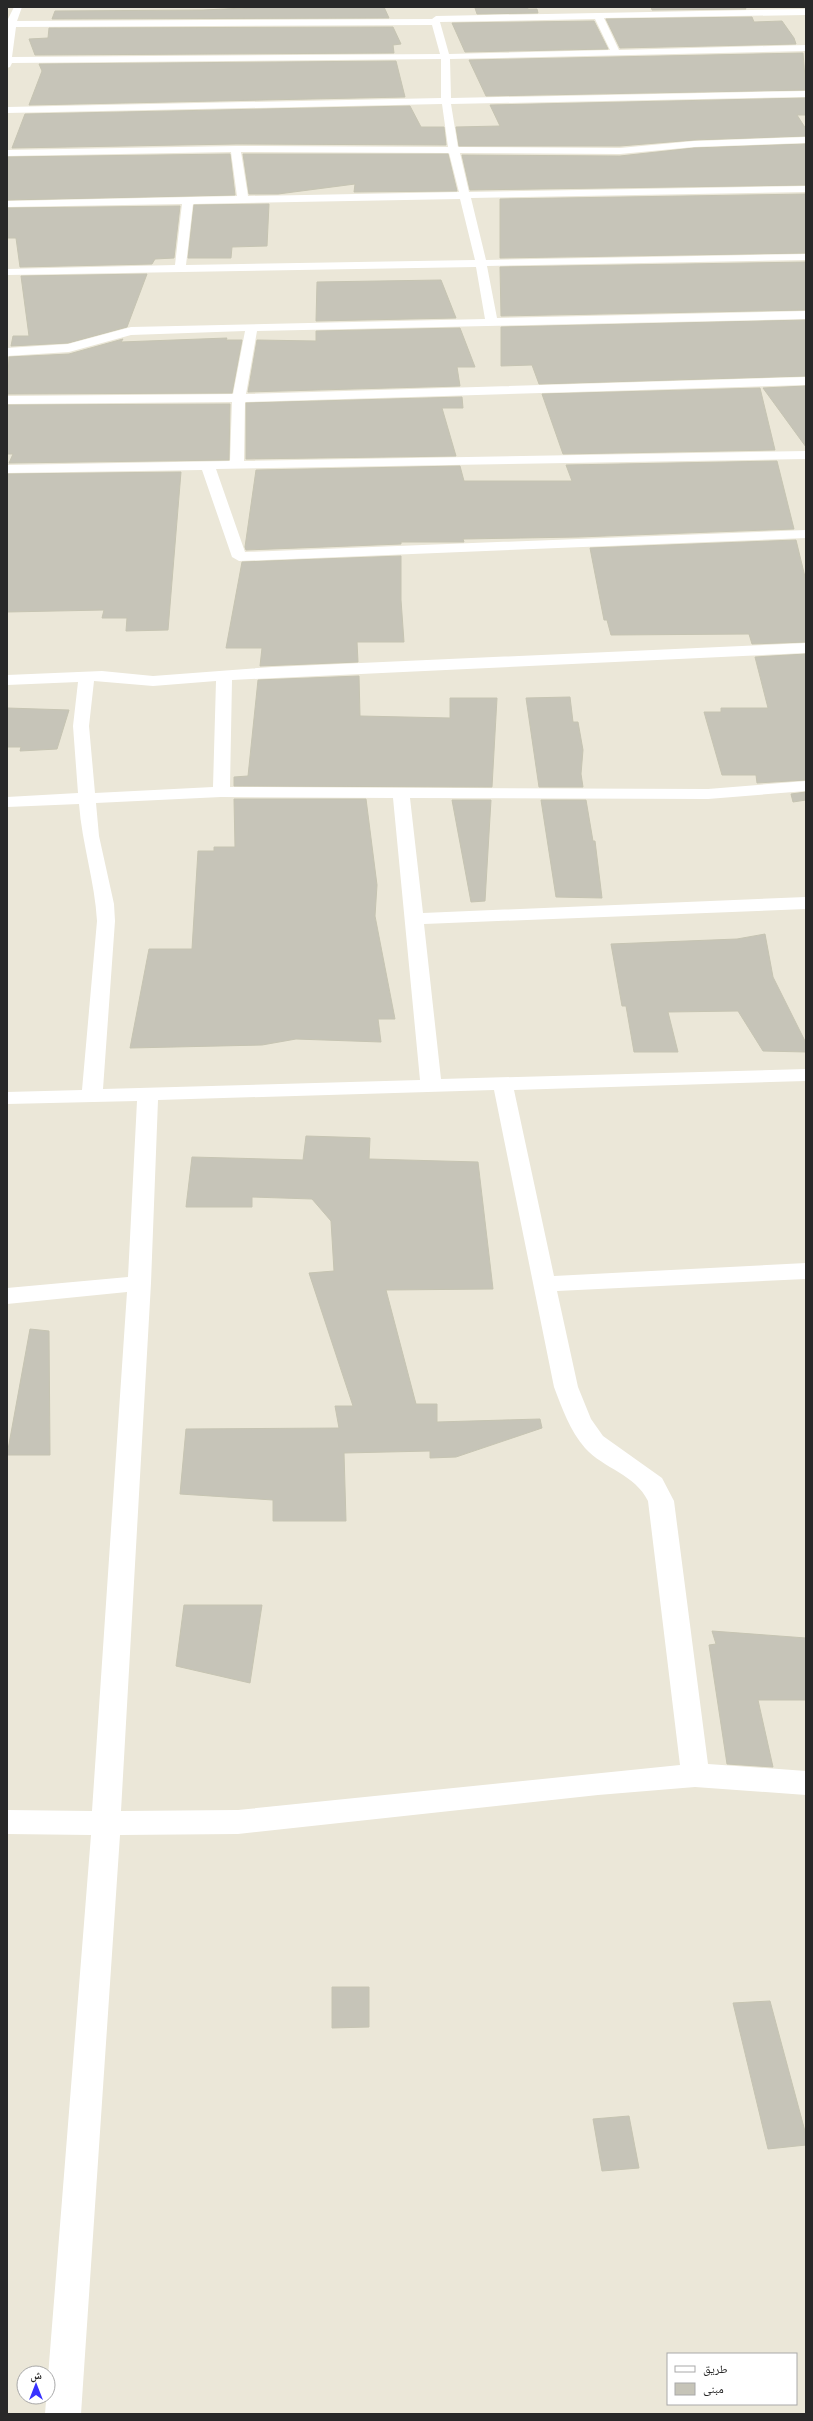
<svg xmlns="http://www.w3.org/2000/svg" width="813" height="2421" font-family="'Noto Sans','Noto Naskh Arabic',sans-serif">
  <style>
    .building { fill: #c6c4b8; stroke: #c6c4b2 }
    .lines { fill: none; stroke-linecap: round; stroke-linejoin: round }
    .minor { fill: #fff; fill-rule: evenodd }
  </style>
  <rect width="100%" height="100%" fill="#ebe7d8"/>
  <!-- building -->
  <g class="building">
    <path d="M265 7H384L389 18 52 19 55 11 203 10Z"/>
    <path d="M527 7 528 9H537L538 13 477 14 475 8Z"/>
    <path d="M651 7H745L746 9 652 10Z"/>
    <path d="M752 17 754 22 782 21 794 38 796 44 620 48 606 19Z"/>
    <path d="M594 21 608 49 465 52 452 23Z"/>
    <path d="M393 27 401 44 393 45 394 53 35 55 29 39 48 38 49 28Z"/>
    <path d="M803 53 806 90 486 96 469 60Z"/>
    <path d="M396 61 405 97 29 105 42 71 39 64Z"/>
    <path d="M806 98V115H797L806 129V136L694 140 620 146H459L456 127 500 126 490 105Z"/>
    <path d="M410 106 421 127H444L446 145 236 144 12 148 25 114Z"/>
    <path d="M806 144V185L470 190 462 155 620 156 694 148Z"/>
    <path d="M230 154 235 195 7 200 8 157Z"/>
    <path d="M243 154H448L457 191 354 192 355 184 278 194H249Z"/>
    <path d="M806 194V253L500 258V199Z"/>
    <path d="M269 204 267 246 232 247 231 258H188L194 205Z"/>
    <path d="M180 206 174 258 155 259 152 264 20 267 16 238H7V208Z"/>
    <path d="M806 262V310L501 316 500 267Z"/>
    <path d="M147 274 127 327 68 343 11 346 13 336H29L21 276Z"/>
    <path d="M441 280 456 318 316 321 317 282Z"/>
    <path d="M806 320V376L539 384 532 365 501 366V327Z"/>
    <path d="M460 328 475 367H457L460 386 248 392 257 340 316 341V331Z"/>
    <path d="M227 338 226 340H242L232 393 7 394 9 357 69 354 123 339 121 342Z"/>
    <path d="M806 386V447L763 388Z"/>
    <path d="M760 388 775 450 563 454 542 394Z"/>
    <path d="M462 397 463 408H442L456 456 246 459V403Z"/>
    <path d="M230 404 229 460 9 463 13 454H7V405Z"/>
    <path d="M777 461 794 529 578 537 463 539 464 542H401V544L246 550 245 547 256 470 460 466 464 481H572L566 465Z"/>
    <path d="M181 472 168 630 126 631 127 618H102L104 610 7 612V474Z"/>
    <path d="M796 540 806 581V642L752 644 749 634 611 635 607 620H604L590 548Z"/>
    <path d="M401 556V600L404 642H357L358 662 260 666 262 648H226L242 562Z"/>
    <path d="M806 654V780L757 783 756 775H722L704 712H721V708H768L755 657Z"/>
    <path d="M359 676 360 716 450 718V698H497L492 787 234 786V777L248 776 258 680Z"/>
    <path d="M570 697 573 722H578L583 750 581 774 583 787H539L526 698Z"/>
    <path d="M7 708 69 710 57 749 20 751 21 747H7Z"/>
    <path d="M806 792V800L793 802 791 794Z"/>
    <path d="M234 799H366L377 885 375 916 395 1019H378L381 1042 296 1039 262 1045 130 1048 149 949H192L198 851H214V847H235Z"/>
    <path d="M452 800H491L485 901 471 902Z"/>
    <path d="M541 800H586L593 841H595L602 898 556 897Z"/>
    <path d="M765 934 773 977 806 1043V1052L763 1051 738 1011 668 1012 678 1052H634L626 1006H622L611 944 737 939Z"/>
    <path d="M306 1136 370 1138 369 1159 478 1162 493 1289 386 1290 416 1404H437V1422L540 1419 542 1428 456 1457 430 1458V1451L344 1453 346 1521H273V1500L180 1494 186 1429 339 1428 335 1406H353L309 1273 334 1271 331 1221 312 1199 252 1197V1207H186L192 1157 303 1160Z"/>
    <path d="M30 1329 49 1331 50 1455H7Z"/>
    <path d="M184 1605H262L250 1683 176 1666Z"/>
    <path d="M712 1631 806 1638V1700H758L773 1767 727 1764 709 1645 716 1644Z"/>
    <path d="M332 1987H369V2027L332 2028Z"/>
    <path d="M770 2001 806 2135V2145L768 2149 733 2003Z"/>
    <path d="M629 2116 639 2168 602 2171 593 2119Z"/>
  </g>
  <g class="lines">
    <!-- minor -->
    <g class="minor">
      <path d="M14 7H22L17 21 432 19 436 16 806 9V15L604 18 619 50 806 45V51L450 59 451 98 806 91V97L451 104 458 147 620 148 694 141 806 137V143L694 147 620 154 460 153 469 192 806 186V192L471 198 486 260 806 254V260L487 266 497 318 806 311V319L257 331 246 394 806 377V385L245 402 244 461 806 451V459L216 469 245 552 806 530V538L239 561 232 557 202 470 7 473V465L230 461 232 402 7 404V396L233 394 245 331 131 335 69 352 7 356V348L68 344 131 327 485 319 476 267 7 275V269L175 265 182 204 7 207V201L237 196 231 152 7 156V150L236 146 448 147 442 104 7 113V107L441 98V59L12 63 10 67 7 68V21ZM595 19 610 50 449 54 440 22ZM432 25 440 54 12 57 16 27ZM241 152 449 153 459 192 248 196ZM460 199 475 260 186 265 193 204Z"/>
      <path d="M806 643V653L232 680 230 787 708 789 806 781V791L708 799 410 798 423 913 806 897V909L424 924 441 1079 806 1069V1081L514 1090 554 1276 806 1263V1279L557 1291 578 1387 591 1419 603 1436 662 1478 674 1501 708 1764 806 1771V1795L695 1787 598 1795 238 1834 120 1835 81 2414H45L91 1835 7 1834V1810L92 1811 127 1292 7 1304V1288L128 1277 137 1101 7 1104V1092L82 1090 97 921C95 882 82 844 79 804L7 807V797L78 793 73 726 78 682 7 685V675L102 671 153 676 272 667ZM94 681 153 686 216 681 213 787 95 793 89 726ZM221 797 393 798 420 1080 103 1089 115 921 114 904 99 836 96 803ZM494 1090 554 1387C562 1408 570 1431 585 1448 604 1469 635 1474 648 1501L680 1765 238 1810 121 1811 151 1283 158 1100Z"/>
    </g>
  </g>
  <!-- border -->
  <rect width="813" height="2421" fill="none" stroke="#282828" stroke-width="16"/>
  <!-- legend -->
  <rect x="667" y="2353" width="130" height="52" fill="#ffffff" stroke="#a9a9a9"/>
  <rect x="675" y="2366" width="20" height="6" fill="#ffffff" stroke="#a9a9a9"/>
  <text x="703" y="2373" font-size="12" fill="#282828">طريق</text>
  <rect x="675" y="2383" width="20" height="12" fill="#c6c4b8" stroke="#a9a9a9"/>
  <text x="703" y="2393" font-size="12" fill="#282828">مبنى</text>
  <!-- north arrow -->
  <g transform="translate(36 2385)"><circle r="19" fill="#ffffff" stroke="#a9a9a9"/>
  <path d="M0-3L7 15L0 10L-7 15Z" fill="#3832ff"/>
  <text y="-6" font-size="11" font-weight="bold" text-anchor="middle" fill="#282828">ش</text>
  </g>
</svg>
